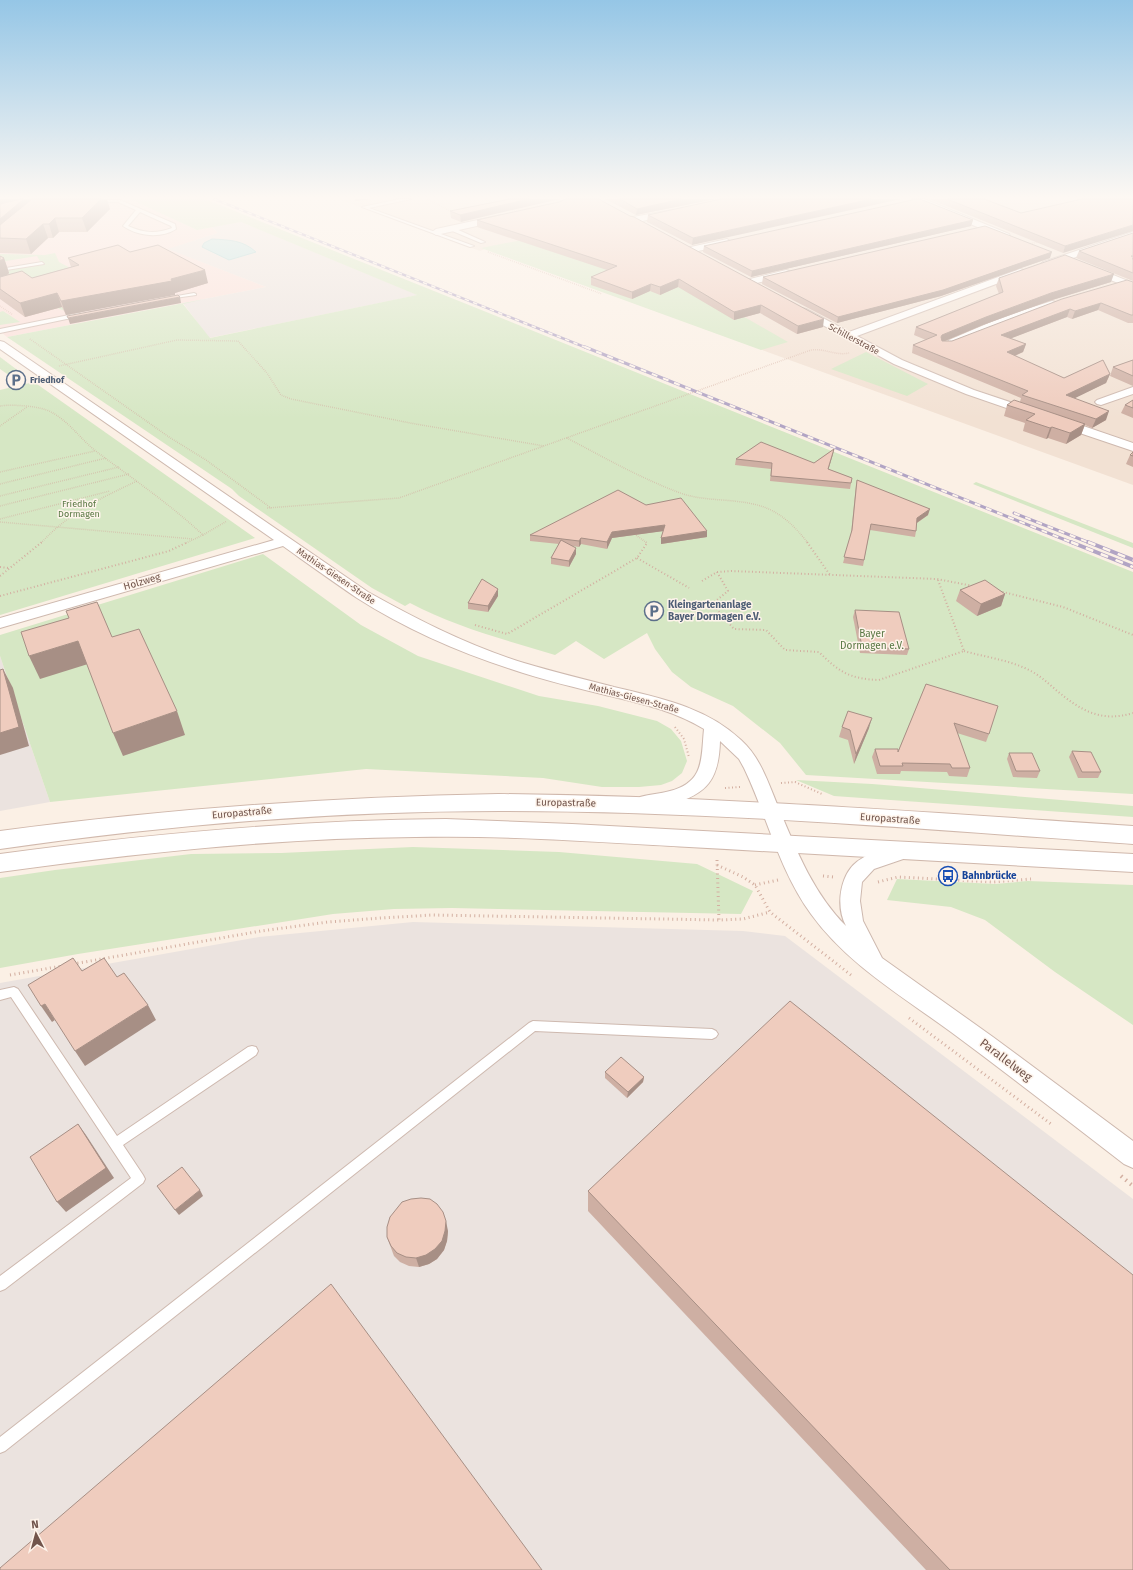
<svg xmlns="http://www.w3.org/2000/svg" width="1133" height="1570" font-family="'Fira Sans',sans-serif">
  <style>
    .residential { fill: #f2e1d3 }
    .commercial { fill: #fbdfd9 }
    .industrial { fill: #ebe3df }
    .green { fill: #d6e7c4 }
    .water { fill: #bae2e3; stroke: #a1d2d4 }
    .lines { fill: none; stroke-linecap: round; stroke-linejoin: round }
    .lane-casing { stroke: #ceb9af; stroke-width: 2 }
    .street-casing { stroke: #ceb9af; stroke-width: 2 }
    .secondary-casing { stroke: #d0b8ac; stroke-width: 2 }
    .path-far3 { stroke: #d3afa1; stroke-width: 1.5; stroke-dasharray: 0.5 1.5; stroke-linecap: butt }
    .path-far2 { stroke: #d3afa1; stroke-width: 2; stroke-dasharray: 1 2.5; stroke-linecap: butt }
    .path-far1 { stroke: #d3afa1; stroke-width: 3; stroke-dasharray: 1 3.5; stroke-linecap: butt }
    .path { stroke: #d3afa1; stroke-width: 4; stroke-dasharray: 1.5 4.5; stroke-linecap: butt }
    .lane { fill: #fff; fill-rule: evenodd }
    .street { fill: #fff; fill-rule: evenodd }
    .secondary { fill: #fff; fill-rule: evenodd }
    .rail-far2-casing { stroke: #b1a4c4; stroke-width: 2.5 }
    .rail-far1-casing { stroke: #b1a4c4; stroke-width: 3 }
    .rail-casing { stroke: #b1a4c4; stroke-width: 4 }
    .rail-far2 { stroke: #fef4eb; stroke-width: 1.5; stroke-dasharray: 4.5; stroke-linecap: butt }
    .rail-far1 { stroke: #fef4eb; stroke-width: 2; stroke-dasharray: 6; stroke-linecap: butt }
    .rail { stroke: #fef4eb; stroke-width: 2.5; stroke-dasharray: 8; stroke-linecap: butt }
    .path-bridge { stroke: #d3afa1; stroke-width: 1.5; stroke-dasharray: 0.5 1.5; stroke-linecap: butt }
    .wall { fill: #ceafa3 }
    .shaded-wall { fill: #a78f85 }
    .building { fill: #efccbe; stroke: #a78f85 }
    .labels { text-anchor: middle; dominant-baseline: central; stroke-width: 3; stroke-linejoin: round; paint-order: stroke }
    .far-street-label { font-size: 9px; fill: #72554c; stroke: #fef4eb }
    .far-service-label { font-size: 9px; font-weight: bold; fill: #4e5e75; stroke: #fef4eb; text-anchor: start }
    .far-park-label { font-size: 9px; fill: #597844; stroke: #fef4eb }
    .street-label { font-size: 10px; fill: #72554c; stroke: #fef4eb }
    .service-label { font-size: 10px; font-weight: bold; fill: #4e5e75; stroke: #fef4eb; text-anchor: start }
    .park-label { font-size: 10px; fill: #597844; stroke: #fef4eb }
    .transit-label { font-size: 10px; font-weight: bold; fill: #164399; stroke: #fef4eb; text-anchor: start }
    .near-street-label { font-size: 12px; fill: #72554c; stroke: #fef4eb }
  </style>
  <rect width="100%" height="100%" fill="#fbf0e5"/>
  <!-- residential -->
  <path class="residential" d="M338 199H1133V485L485 249 480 251Z"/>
  <!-- commercial -->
  <path class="commercial" d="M0 199H130L197 230 212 227 218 233 169 249 266 287 7 337 0 331Z"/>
  <!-- industrial -->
  <g class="industrial">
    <path d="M241 222 418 295 209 338 183 303 266 287 168 249 218 233 212 227Z"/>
    <path d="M0 656 50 802 0 811Z"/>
    <path d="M413 922 743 931 785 936 1133 1199V1570H0V983L259 937Z"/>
  </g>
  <!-- green -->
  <g class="green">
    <path d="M130 199H205L1133 572V794L806 775 780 743 733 706 691 687 672 672 655 649 647 633 604 659 576 641 555 655C506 640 455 627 410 603L405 606 372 588 239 496 232 489 7 337 205 299 183 304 210 338 417 295 241 222 197 230Z"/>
    <path d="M588 227 788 342 761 350 481 248Z"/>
    <path d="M55 253 59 262 76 271 65 311 40 301 0 280V271L42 265 37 256 0 262V254L45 255Z"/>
    <path d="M3 311 20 322 0 325V312Z"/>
    <path d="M866 352 928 384 907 396 831 369Z"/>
    <path d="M0 357 24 375 13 378 0 369Z"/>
    <path d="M34 382 255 538 0 615V390Z"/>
    <path d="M976 482 1133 543V548L973 484Z"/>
    <path d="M263 554 361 625 418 656 539 696 598 706 657 721 671 729 681 741 687 761 682 773 672 781 661 785 639 787H602L543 778 366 769 50 802 0 656V635Z"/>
    <path d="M796 780 872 784 1133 806V817L834 796Z"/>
    <path d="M413 847 559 852 697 864 753 891 741 914 452 908 394 909 333 914 78 954 0 968V878L55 870 191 854 281 853Z"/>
    <path d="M897 879 995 884 1028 881 1133 885V1025L1055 972 985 920 951 907 887 900Z"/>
  </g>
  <!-- water -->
  <path class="water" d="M212 239C229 240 243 240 256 252L229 260 202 247 204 243Z"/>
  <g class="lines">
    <defs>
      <g id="lane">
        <path d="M400 199H411L369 208 474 246 470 247 362 207Z"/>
        <path d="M95 200H120L175 224 176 229C161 239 137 236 123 226L136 210 118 202H96ZM140 212 171 226 172 228C156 234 143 233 128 226Z"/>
        <path d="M450 228H454L485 242 481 243 450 230Z"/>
        <path d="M42 262 44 264 0 271V269Z"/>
        <path d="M194 293 196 294V295L168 299 166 298Z"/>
        <path d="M79 313 81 314V316L0 333V329Z"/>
        <path d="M14 987 18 989 117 1136 248 1047 252 1046 256 1047 258 1051 256 1055 123 1145 143 1175 145 1179 143 1183 5 1289 0 1291V1276L131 1178 11 997 0 1000V990Z"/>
        <path d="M533 1021 712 1029 716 1031 718 1034 716 1037 712 1039 535 1031 5 1451 0 1453V1437L529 1023Z"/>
      </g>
      <g id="street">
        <path d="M912 199H924L1009 234 1010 236 1009 238H1003Z"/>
        <path d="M672 210H675L676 212 675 214 633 223 629 220 633 217Z"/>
        <path d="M501 215 505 218 504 220 436 235 432 232 436 229Z"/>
        <path d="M1133 232V238L1046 267 1041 264 1043 262Z"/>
        <path d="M727 239 731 242 730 244 689 253 685 250 686 248Z"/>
        <path d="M1091 266 1133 283V289L1088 271 1086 269Z"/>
        <path d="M1020 269 1023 270 1025 272 1023 274 857 336 902 360 974 390 1034 410 1036 412 1034 414 1030 416 966 394 894 364 797 311 802 308 806 309 849 332Z"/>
        <path d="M786 270 789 271 791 273 789 275 749 285 744 282 746 280Z"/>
        <path d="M1052 301 1055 302 1057 304 1055 306 1013 320 957 344H949L948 342 949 340 1005 316Z"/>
        <path d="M0 341 4 342 368 592C418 620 469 646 524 663 554 672 584 679 614 687 660 698 706 707 741 740 762 759 769 786 780 811 797 852 814 894 846 926 835 906 840 871 861 859 869 853 894 847 905 844L912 846 915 851 912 856 874 869 862 882 860 901 863 921 882 958 993 1037 1133 1141V1168L1124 1164C1067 1120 1009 1075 951 1032 902 996 847 964 811 914 779 870 767 816 744 768L739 759 720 741C719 778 708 795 670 804 660 807 650 810 640 807L637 802 640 797C650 794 660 794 670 791 705 782 701 758 704 729 675 711 643 704 610 696 577 688 543 680 511 669 458 652 404 628 357 598 332 581 307 563 283 546L0 628V618L274 540 0 349Z"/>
        <path d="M1133 387V394L1101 405 1097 404 1095 402 1097 400Z"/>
        <path d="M1060 418 1133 443V451L1056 425 1054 422 1056 419Z"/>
      </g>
      <g id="secondary">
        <path d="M498 794C710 796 921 812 1133 826V844C922 829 712 811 500 811 333 811 166 825 0 849V831C166 809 330 797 498 794Z"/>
        <path d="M446 819 572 824 1133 854V872C985 864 837 855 689 847 597 842 506 835 415 837 276 838 138 853 0 872V854C148 834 297 820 446 819Z"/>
      </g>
    </defs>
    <!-- lane casing -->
    <use href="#lane" class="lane-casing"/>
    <!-- street casing -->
    <use href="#street" class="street-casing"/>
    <!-- secondary casing -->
    <use href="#secondary" class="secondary-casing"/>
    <!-- path-far3 -->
    <g class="path-far3">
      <path d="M427 199 452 212"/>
      <path d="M486 199 495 204"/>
      <path d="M512 211 555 203"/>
      <path d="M1028 244 1038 242"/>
      <path d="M488 252 602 294"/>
      <path d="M0 306 13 315"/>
      <path d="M30 339 169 437 206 460 271 508"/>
      <path d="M811 350C824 348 836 356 849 353"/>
      <path d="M59 366 177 340 238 341 267 373 281 395 291 399 410 423 544 446"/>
      <path d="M0 406C11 404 41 406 51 412 69 421 81 440 97 452 133 479 170 504 203 535L186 543"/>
      <path d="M0 426 27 407"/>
      <path d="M567 438C605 458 642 479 683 494 696 498 709 499 722 500 764 503 781 509 808 543"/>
      <path d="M0 472 95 451"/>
      <path d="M0 484 106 458"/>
      <path d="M0 496 119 467"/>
      <path d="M0 506 129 474"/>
      <path d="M267 508 399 498 619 419"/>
      <path d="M0 519 110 491"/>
      <path d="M0 522 193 539"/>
      <path d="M633 533 647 543"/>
      <path d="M203 535 227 521"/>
      <path d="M41 543C70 512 99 499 137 481"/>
    </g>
    <!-- path-far2 -->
    <g class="path-far2">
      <path d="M807 542 830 575"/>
      <path d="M637 558 689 588"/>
      <path d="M0 567 9 568"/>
      <path d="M717 572 728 591 712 604 734 629 766 630 785 650 819 652C839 672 850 679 879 680L964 651 938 580"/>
      <path d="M0 576 42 542"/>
      <path d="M702 581 717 572 731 571 937 579 973 586"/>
      <path d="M999 591 1063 607 1133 635"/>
      <path d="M0 596 169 551 188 542"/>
      <path d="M475 625 507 634 637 558 647 543 646 542"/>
      <path d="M964 651C985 657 1009 660 1029 670 1039 675 1047 682 1056 690 1080 710 1101 723 1133 713"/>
      <path d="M675 727 684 739 689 757"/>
      <path d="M781 783 795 782 822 794"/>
      <path d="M725 788 740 787"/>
    </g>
    <!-- path-far1 -->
    <g class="path-far1">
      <path d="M717 860 719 920"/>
      <path d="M717 865 743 877 755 885 770 912 851 975"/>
      <path d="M823 876 834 877"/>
      <path d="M878 882 898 877 993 882 1031 879"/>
      <path d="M755 885 778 880"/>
      <path d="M73 964 261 931 328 922 381 918 432 915 719 920 743 919 770 912"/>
      <path d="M10 975 62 966"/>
      <path d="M909 1018 1051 1124"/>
    </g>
    <!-- path -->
    <path class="path" d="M1121 1176 1133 1186"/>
    <!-- lane -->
    <use href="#lane" class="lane"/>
    <!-- street -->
    <use href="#street" class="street"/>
    <!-- secondary -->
    <use href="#secondary" class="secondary"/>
    <defs>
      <path id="rail-far2" d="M214 199 587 348"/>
      <g id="rail-far1">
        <path d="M585 347 1073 543"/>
        <path d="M1014 513 1090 543"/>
      </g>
      <g id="rail">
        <path d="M1071 542 1133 567"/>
        <path d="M1088 542 1133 560"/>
      </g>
    </defs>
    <!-- rail-far2 casing -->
    <use href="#rail-far2" class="rail-far2-casing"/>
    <!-- rail-far1 casing -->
    <use href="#rail-far1" class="rail-far1-casing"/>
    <!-- rail casing -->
    <use href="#rail" class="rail-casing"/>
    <!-- rail-far2 -->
    <use href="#rail-far2" class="rail-far2"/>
    <!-- rail-far1 -->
    <use href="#rail-far1" class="rail-far1"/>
    <!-- rail -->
    <use href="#rail" class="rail"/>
    <!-- path-bridge -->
    <path class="path-bridge" d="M619 419 811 350"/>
  </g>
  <!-- wall -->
  <g class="wall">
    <path d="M0 199 110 209 87 232H59L53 238H48L31 254 0 253Z"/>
    <path d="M510 199 461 222 451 218 450 211Z"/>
    <path d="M605 199H715L636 215 609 201Z"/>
    <path d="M721 199 692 245 647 222 648 215Z"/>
    <path d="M929 199H984L1021 213 1082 199 1063 253Z"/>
    <path d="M559 202 823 327 797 334 760 313 734 320 678 287 660 295 650 291 632 299 591 285V277L607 270 477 227V220Z"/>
    <path d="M973 220 971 226 751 277 703 252 704 246Z"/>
    <path d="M1133 233V281L1076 258 1079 251Z"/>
    <path d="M130 252 208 283 175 293 66 315 62 307 25 317 0 299V256L4 258 9 273 8 274 32 278 71 267 68 258Z"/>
    <path d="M1050 258 941 296 837 323 762 284 763 277Z"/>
    <path d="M999 278 1111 282 1049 301 983 325 945 341H952L1133 282V323H1128L1098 310 1072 319 1067 317 1011 338 1026 344 1023 352 1015 356 1064 378 1110 374 1106 383 1074 398 1106 420 1092 428 1085 425 1081 435 1066 444 1048 438 1046 439 1023 431 1025 423 1004 416 1007 405 1020 402 1021 398 912 353 913 345 926 340 914 335 916 327 999 294 996 286Z"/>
    <path d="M1133 360V386L1110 376 1113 367Z"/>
    <path d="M1133 400V418L1121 413 1125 405Z"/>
    <path d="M834 449 828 469 852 478 850 489 770 481 771 469 735 465 736 459 814 463Z"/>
    <path d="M1133 452V467L1126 464 1130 455Z"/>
    <path d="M857 480 928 515 917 523 916 531 915 537 870 530 863 566 843 563 851 534 856 485Z"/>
    <path d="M646 505 707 537 661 544V538L663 531 612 538 607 549 581 544 579 547 572 546 576 554 569 567 551 564V558L559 544 530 541V535Z"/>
    <path d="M960 590 1005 594 1001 606 977 616 956 601Z"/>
    <path d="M498 596 488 612 468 609V603Z"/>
    <path d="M855 610 909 649 907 655 860 653 853 617Z"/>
    <path d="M926 684 989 734 986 742 957 733 970 768 967 777 949 776 947 772 901 771 900 774H877L872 757 875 749 898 752Z"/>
    <path d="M842 727 869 728 854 764 848 740 839 737Z"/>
    <path d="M1072 751 1101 772 1098 778H1078L1069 757Z"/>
    <path d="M1009 753 1040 771 1037 778 1013 777 1007 759Z"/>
    <path d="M605 1072 644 1077 643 1082 627 1098 605 1078Z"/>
    <path d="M588 1191 1133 1570H926L588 1211Z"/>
    <path d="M448 1231 447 1241 444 1250 437 1259 429 1264 419 1267 409 1266 400 1262 394 1256 387 1237Z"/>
  </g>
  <!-- shaded-wall -->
  <g class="shaded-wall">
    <path d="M0 199H62L0 238Z"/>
    <path d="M101 199H107L110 209 87 232 82 218Z"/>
    <path d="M355 199H371L355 201Z"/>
    <path d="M529 199H560L461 222 460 215Z"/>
    <path d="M682 199H715L636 215 637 209Z"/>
    <path d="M872 199H901L692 245 693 238Z"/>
    <path d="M55 218 59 232 53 238 49 224Z"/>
    <path d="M973 220 971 226 751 277 752 271Z"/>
    <path d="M43 224 48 238 31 254 26 239Z"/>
    <path d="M1133 225V231L1063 253 1065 246Z"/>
    <path d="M1052 252 1050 258 941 296 837 323 838 317Z"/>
    <path d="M4 258 9 273 0 282V261Z"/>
    <path d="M205 270 208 283 175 293V295L66 315 61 301 171 279Z"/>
    <path d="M1114 274 1111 282 1049 301 983 325 940 343 941 337 942 335 986 317 1051 293Z"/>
    <path d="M679 279 678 287 660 295V287Z"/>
    <path d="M651 284 650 291 632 299V292Z"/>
    <path d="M57 293 62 307 25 317 20 303Z"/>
    <path d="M180 297 181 303 70 324 68 318Z"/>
    <path d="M1101 303 1098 310 1072 319 1075 311Z"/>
    <path d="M761 305 760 313 734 320V312Z"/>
    <path d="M1070 309 1067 317 999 343 1001 335Z"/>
    <path d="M824 319 823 327 797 334 798 326Z"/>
    <path d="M1026 344 1023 352 1005 360 1007 352Z"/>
    <path d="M1110 374 1106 383 1063 404 1066 395Z"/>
    <path d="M1109 411 1106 420 1092 428 1096 419Z"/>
    <path d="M1085 424 1081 435 1066 444 1070 433Z"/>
    <path d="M1052 427 1048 438 1046 439 1050 428Z"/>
    <path d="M834 449 833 454 827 474 828 469Z"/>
    <path d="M930 509 928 515 915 524 917 518Z"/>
    <path d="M665 525 664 531 612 538 607 549V542L612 532Z"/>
    <path d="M707 531V537L661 544V538Z"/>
    <path d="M581 538V544L579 547V541Z"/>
    <path d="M576 548V554L569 567V561Z"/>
    <path d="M498 589V596L488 612V606Z"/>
    <path d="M1005 594 1001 606 977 616 981 604Z"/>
    <path d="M78 641 88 664 40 679 29 656Z"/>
    <path d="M3 669 13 688 29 746 0 755V733Z"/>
    <path d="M177 711 185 735 123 756 113 733Z"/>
    <path d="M872 718 869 728 854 764 856 754Z"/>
    <path d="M45 1004 55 1020 52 1022 41 1006Z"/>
    <path d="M148 1005 156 1020 85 1066 75 1051Z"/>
    <path d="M644 1077 643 1082 627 1098 628 1092Z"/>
    <path d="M78 1124 86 1135 114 1178 66 1212 57 1202Z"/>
    <path d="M200 1190 203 1196 179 1215 175 1210Z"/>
    <path d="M446 1221 448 1231 447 1241 444 1250 437 1259 429 1264 419 1267 416 1258Z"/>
  </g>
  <!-- building -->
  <g class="building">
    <path d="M21 199H24L0 219V204Z"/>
    <path d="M32 199H101L82 218H55L49 224H43L26 239 0 238V225Z"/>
    <path d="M510 199H529L460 215 450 211Z"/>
    <path d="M566 199H600L602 201 630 216 634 217 824 319 798 326 761 305 734 312 679 279 660 287 651 284 632 292 591 277 617 266 477 220 559 202Z"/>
    <path d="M620 199H682L637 209Z"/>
    <path d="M721 199H872L693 238 648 215Z"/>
    <path d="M917 199H920L973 220 752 271 704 246Z"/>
    <path d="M947 199H984L1021 213 1082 199H1133V225L1065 246Z"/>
    <path d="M985 226 1052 252 943 290 838 317 763 277Z"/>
    <path d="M1133 233V256H1131L1133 257V258L1132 259H1133V273L1079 251Z"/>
    <path d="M118 245 130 252 158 245 205 270 171 279 172 281 61 301 57 293 20 303 0 289V277L22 271 32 278 79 265 68 258Z"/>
    <path d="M1065 255 1114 274 1051 293 986 317 942 335 941 337 942 341H952L1062 299 1127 280 1133 282V315H1131L1101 303 1075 311 1070 309 1001 335 1026 344 1007 352 1064 378 1103 360 1110 374 1066 395 1109 411 1096 419 1022 395 1028 391 913 345 937 335 916 327 1003 292 999 278Z"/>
    <path d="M0 256 4 258 0 261Z"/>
    <path d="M178 295 180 297 68 318 67 316Z"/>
    <path d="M1133 360V376L1113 367Z"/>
    <path d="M1014 400 1085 424 1070 433 1052 427 1050 428 1026 420 1035 414 1007 405Z"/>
    <path d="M1133 400V408L1125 405Z"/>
    <path d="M761 442 814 463 834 449 828 469 852 478 851 483 771 476 772 463 736 459Z"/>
    <path d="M1133 452V456L1130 455Z"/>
    <path d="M857 480 930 509 917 518 916 531 871 524 864 560 844 557 852 530Z"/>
    <path d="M618 490 646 505 681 498 707 531 661 538 665 525 612 532 607 542 581 538 579 541 530 535Z"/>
    <path d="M561 540 576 548 569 561 551 558Z"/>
    <path d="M482 579 498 589 488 606 468 603Z"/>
    <path d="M985 580 1005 594 981 604 960 590Z"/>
    <path d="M97 602 112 637 139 629 177 711 113 733 78 641 29 656 21 632 69 618 66 611Z"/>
    <path d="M855 610 899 612 909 649 862 647Z"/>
    <path d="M3 669 19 727 0 733V670Z"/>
    <path d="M926 684 998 706 989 734 954 723 970 768H952L950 764 902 763 903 766H880L875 749H898V752Z"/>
    <path d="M848 711 872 718 856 754 850 730 842 727Z"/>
    <path d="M1072 751 1091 752 1101 772H1082Z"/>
    <path d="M1009 753H1032L1040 771H1016Z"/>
    <path d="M73 958 82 971 104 958 117 977 124 973 148 1005 75 1051 45 1004 41 1006 28 985Z"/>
    <path d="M790 1001 1133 1275V1570H950L588 1191Z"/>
    <path d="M621 1057 644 1077 628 1092 605 1072Z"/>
    <path d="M78 1124 106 1168 57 1202 30 1157Z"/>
    <path d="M182 1167 200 1190 175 1210 157 1186Z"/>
    <path d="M421 1198 430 1199 437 1204 443 1212 446 1221 445 1231 442 1241 435 1249 426 1255 416 1258 406 1257 397 1253 391 1246 387 1237V1227L390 1217 402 1202 411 1199Z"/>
    <path d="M331 1284 542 1570H0V1568Z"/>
  </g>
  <!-- sky -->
  <linearGradient id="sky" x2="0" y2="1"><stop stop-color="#95c6e6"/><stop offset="0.47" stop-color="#fdf8f3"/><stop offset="1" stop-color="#fdf8f3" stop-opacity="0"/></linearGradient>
  <rect width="1133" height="419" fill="url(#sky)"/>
  <!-- icons -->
  <defs>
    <symbol id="parking-ring" viewBox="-11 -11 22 22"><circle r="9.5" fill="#fef4eb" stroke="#5c6f8a" stroke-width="1.5"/><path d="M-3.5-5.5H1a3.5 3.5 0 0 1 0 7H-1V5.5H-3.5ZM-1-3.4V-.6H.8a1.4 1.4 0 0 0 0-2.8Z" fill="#5c6f8a"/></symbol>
    <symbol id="bus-ring" viewBox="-11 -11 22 22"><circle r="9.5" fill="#fef4eb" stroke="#1a4fb4" stroke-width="1.5"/><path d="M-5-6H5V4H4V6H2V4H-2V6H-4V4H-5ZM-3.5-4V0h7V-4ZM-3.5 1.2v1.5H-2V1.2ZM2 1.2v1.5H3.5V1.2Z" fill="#1a4fb4"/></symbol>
  </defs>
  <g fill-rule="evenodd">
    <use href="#parking-ring" x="5" y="369" width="22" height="22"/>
    <use href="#parking-ring" x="643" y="600" width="22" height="22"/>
    <use href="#bus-ring" x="937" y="865" width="22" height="22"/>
  </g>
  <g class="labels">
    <!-- far-street labels -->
    <g class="far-street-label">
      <text transform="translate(854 339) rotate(28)">Schillerstraße</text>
      <text transform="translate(336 576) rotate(34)">Mathias-Giesen-Straße</text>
      <text transform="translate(634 698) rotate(15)">Mathias-Giesen-Straße</text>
    </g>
    <!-- far-service labels -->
    <g class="far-service-label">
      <text x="30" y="380">Friedhof</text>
    </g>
    <!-- far-park labels -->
    <g class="far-park-label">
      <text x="79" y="504">Friedhof<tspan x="79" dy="10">Dormagen</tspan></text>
    </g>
    <!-- street labels -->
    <g class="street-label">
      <text transform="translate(142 582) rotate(-16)">Holzweg</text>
      <text transform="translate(566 803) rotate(1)">Europastraße</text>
      <text transform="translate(242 813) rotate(-5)">Europastraße</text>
      <text transform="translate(890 819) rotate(4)">Europastraße</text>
    </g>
    <!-- service labels -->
    <g class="service-label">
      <text x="668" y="605">Kleingartenanlage<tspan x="668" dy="12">Bayer Dormagen e.V.</tspan></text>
    </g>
    <!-- park labels -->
    <g class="park-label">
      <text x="872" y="634">Bayer<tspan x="872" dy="12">Dormagen e.V.</tspan></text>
    </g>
    <!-- transit labels -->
    <g class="transit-label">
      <text x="962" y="876">Bahnbrücke</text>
    </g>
    <!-- near-street labels -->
    <g class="near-street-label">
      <text transform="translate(1006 1060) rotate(37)">Parallelweg</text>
    </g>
  </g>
  <!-- north arrow -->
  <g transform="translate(36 1534) rotate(354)" stroke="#fef4eb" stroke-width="3" paint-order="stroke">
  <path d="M0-3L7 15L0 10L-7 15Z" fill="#72554c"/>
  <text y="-6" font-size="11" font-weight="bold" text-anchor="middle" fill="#72554c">N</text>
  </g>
</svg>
